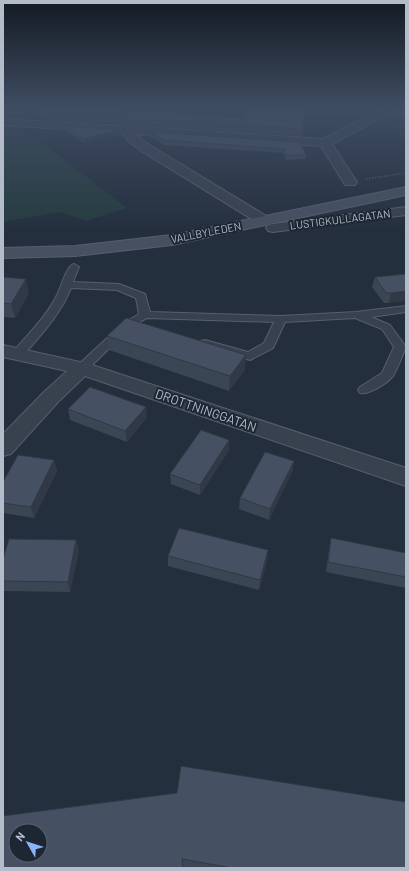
<svg xmlns="http://www.w3.org/2000/svg" width="409" height="871" font-family="Barlow,sans-serif">
  <style>
    .green { fill: #263c3f }
    .water { fill: #394c67 }
    .lines { fill: none; stroke-linecap: round; stroke-linejoin: round }
    .lane-casing { stroke: #565f6c; stroke-width: 2 }
    .street-casing { stroke: #565f6c; stroke-width: 2 }
    .secondary-casing { stroke: #565f6c; stroke-width: 2 }
    .path { stroke: #44595c; stroke-width: 1.5; stroke-dasharray: 1.5 1.5; stroke-linecap: butt }
    .lane { fill: #38414e; fill-rule: evenodd }
    .street { fill: #38414e; fill-rule: evenodd }
    .secondary { fill: #465061; fill-rule: evenodd }
    .wall { fill: #3b4654 }
    .shaded-wall { fill: #303945 }
    .building { fill: #455162; stroke: #303945; fill-rule: evenodd }
    .labels { text-anchor: middle; dominant-baseline: central; stroke-width: 4; stroke-linejoin: round; paint-order: stroke }
    .far-street-label { font-size: 11px; fill: #b4bcc9; stroke: #1d2633 }
    .street-label { font-size: 13px; fill: #b4bcc9; stroke: #1d2633 }
  </style>
  <rect width="100%" height="100%" fill="#242f3e"/>
  <!-- green -->
  <path class="green" d="M3 127 37 139 127 208 86 221 60 212 3 222Z"/>
  <!-- water -->
  <path class="water" d="M330 108H406V119L363 110Z"/>
  <g class="lines">
    <defs>
      <g id="lane">
        <path d="M74 264 79 267 73 282 119 284 145 294 150 312 281 316 356 312 406 306V312L371 317 390 325 406 347C402 356 398 368 393 376 388 383 369 395 360 393L358 390 360 387 382 373 394 347 382 329 355 318 285 322 273 348 250 360 201 347 199 344 201 341 205 340 248 352 264 343 274 322 147 318 132 326H124L122 324 139 314 136 298 117 290 71 288C61 314 40 336 22 357H14L12 354 14 351C28 334 47 316 57 295 61 288 66 266 74 264Z"/>
        <path d="M121 327 125 329 127 331 125 333 86 371H78L76 368 78 365 117 329Z"/>
      </g>
      <g id="street">
        <path d="M384 108H397L396 110 332 144 357 182 355 185H345L321 146 135 134 151 146 268 217 270 220 268 223 263 224 258 223 143 152 129 142 123 133 3 125V119L121 126 125 125 130 126 323 139Z"/>
        <path d="M406 207V215L273 232 268 231 266 228 268 225 273 224Z"/>
        <path d="M3 345 89 364 406 468V486L85 376 58 402 11 454 3 456V434L44 392 67 371 3 357Z"/>
      </g>
      <path id="secondary" d="M406 187V195L172 245 75 256 3 258V248L75 246 172 235Z"/>
    </defs>
    <!-- lane casing -->
    <use href="#lane" class="lane-casing"/>
    <!-- street casing -->
    <use href="#street" class="street-casing"/>
    <!-- secondary casing -->
    <use href="#secondary" class="secondary-casing"/>
    <!-- path -->
    <g class="path">
      <path d="M207 108 248 110"/>
      <path d="M305 112 340 116"/>
      <path d="M394 124 406 126"/>
      <path d="M366 179 406 173"/>
    </g>
    <!-- lane -->
    <use href="#lane" class="lane"/>
    <!-- street -->
    <use href="#street" class="street"/>
    <!-- secondary -->
    <use href="#secondary" class="secondary"/>
  </g>
  <!-- wall -->
  <g class="wall">
    <path d="M36 108H92L243 118 285 110 308 108 307 114 301 136 125 124 51 120 36 111Z"/>
    <path d="M65 126 120 134 84 143 66 131Z"/>
    <path d="M150 132 300 142 306 155V159L286 160 283 153 164 145 150 136Z"/>
    <path d="M406 274 389 303H384L372 287 375 277Z"/>
    <path d="M3 277 29 293 15 318 3 317Z"/>
    <path d="M107 336 245 370 229 391 109 350Z"/>
    <path d="M68 409 147 417 127 442 70 420Z"/>
    <path d="M229 440V450L200 495 171 484 170 474Z"/>
    <path d="M54 460 57 471 34 518 3 513V482Z"/>
    <path d="M294 461 292 472 269 520 239 509 240 498Z"/>
    <path d="M331 538 406 553V588L326 572 329 549Z"/>
    <path d="M76 540 79 551 70 592 3 591V559Z"/>
    <path d="M168 556 267 561 259 590 168 566Z"/>
    <path d="M406 802V868H3Z"/>
  </g>
  <!-- shaded-wall -->
  <g class="shaded-wall">
    <path d="M308 108 307 114 301 136 302 129Z"/>
    <path d="M120 130V134L84 143 83 139Z"/>
    <path d="M26 279 29 293 15 318 11 304Z"/>
    <path d="M406 291V301L389 303 391 293Z"/>
    <path d="M246 355 245 370 229 391 230 376Z"/>
    <path d="M146 407 147 417 127 442 125 431Z"/>
    <path d="M229 440V450L200 495V485Z"/>
    <path d="M54 460 57 471 34 518 31 507Z"/>
    <path d="M294 461 292 472 269 520 270 509Z"/>
    <path d="M76 540 79 551 70 592 68 582Z"/>
    <path d="M268 550 267 561 259 590 260 580Z"/>
  </g>
  <!-- building -->
  <g class="building">
    <path d="M41 108H92L243 118 247 108 285 110 286 108H308L302 129 125 117 50 114Z"/>
    <path d="M65 126 120 130 83 139Z"/>
    <path d="M150 132 300 142 306 155H286L284 149 164 140Z"/>
    <path d="M406 274V291L391 293H386L375 277Z"/>
    <path d="M3 277 26 279 11 304 3 303Z"/>
    <path d="M126 318 246 355 230 376 107 336Z"/>
    <path d="M90 387 146 407 125 431 68 409Z"/>
    <path d="M201 430 229 440 200 485 170 474Z"/>
    <path d="M265 452 294 461 270 509 240 498Z"/>
    <path d="M18 455 54 460 31 507 3 503V482Z"/>
    <path d="M179 528 268 550 260 580 168 556Z"/>
    <path d="M331 538 406 553V577L328 562Z"/>
    <path d="M9 539 76 540 68 582 3 581V559Z"/>
    <path d="M181 766 406 802V868H232L182 859 183 868H3V816L177 793ZM16 831H40V855H16Z"/>
  </g>
  <!-- sky -->
  <linearGradient id="sky" x2="0" y2="1"><stop stop-color="#141a22"/><stop offset="0.47" stop-color="#3f4d63"/><stop offset="1" stop-color="#3f4d63" stop-opacity="0"/></linearGradient>
  <rect width="409" height="230" fill="url(#sky)"/>
  <g class="labels">
    <!-- far-street labels -->
    <g class="far-street-label">
      <text transform="translate(340 219) rotate(-7)">LUSTIGKULLAGATAN</text>
      <text transform="translate(206 232) rotate(-11)">VALLBYLEDEN</text>
    </g>
    <!-- street labels -->
    <g class="street-label">
      <text transform="translate(206 410) rotate(19)">DROTTNINGGATAN</text>
    </g>
  </g>
  <!-- border -->
  <rect width="409" height="871" fill="none" stroke="#b4bcc9" stroke-width="8"/>
  <!-- north arrow -->
  <g transform="translate(28 843) rotate(309)"><circle r="19" fill="#1d2633" stroke="#59626f"/>
  <path d="M0-3L7 15L0 10L-7 15Z" fill="#8ab4f8"/>
  <text y="-6" font-size="11" font-weight="bold" text-anchor="middle" fill="#b4bcc9">N</text>
  </g>
</svg>
